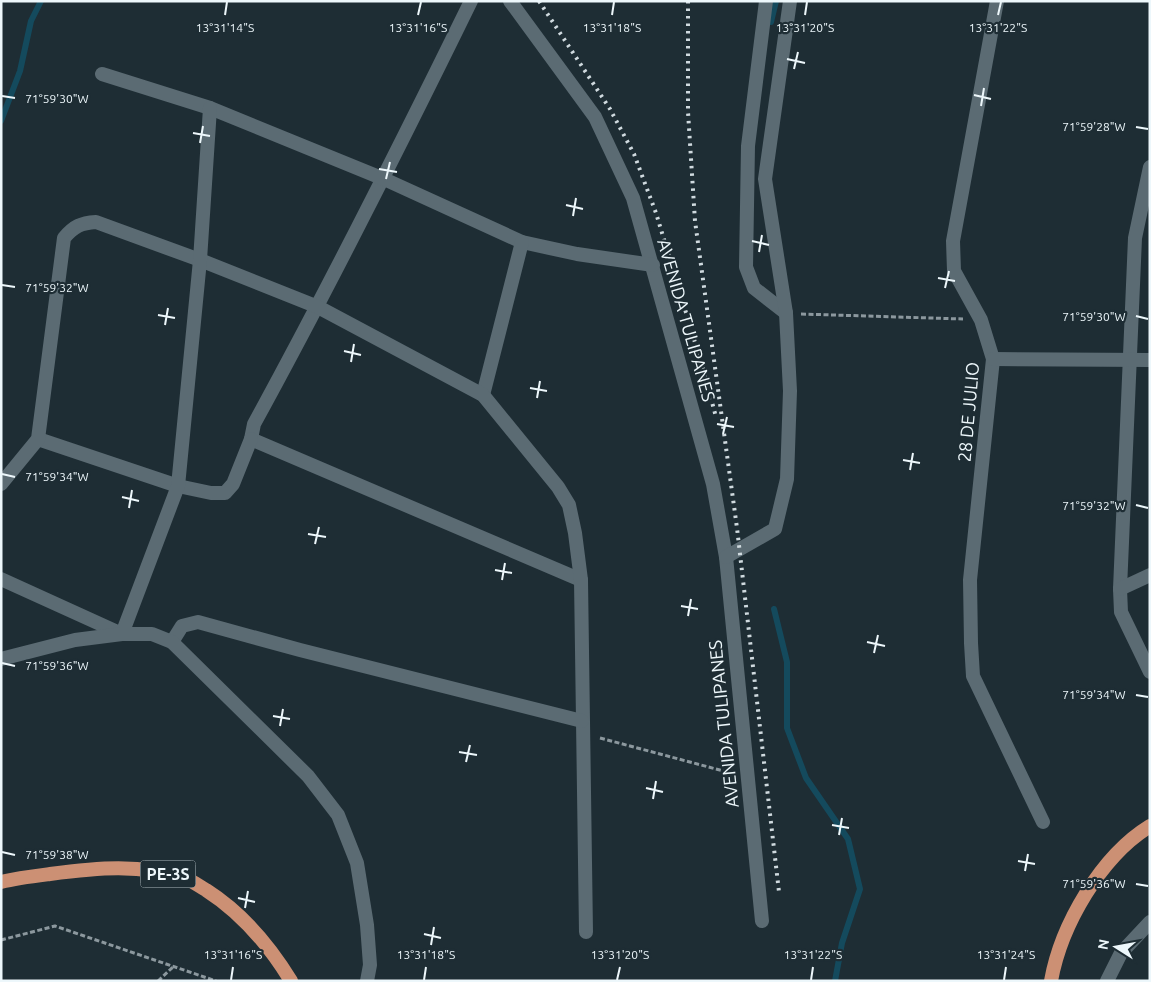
<svg xmlns="http://www.w3.org/2000/svg" width="1151" height="982" font-family="Ubuntu,sans-serif">
  <style>
    .lines { fill: none; stroke-linecap: round; stroke-linejoin: round }
    .stream { stroke: #144a5d; stroke-width: 6 }
    .path { stroke: #8c989e; stroke-width: 3; stroke-dasharray: 5 2.5; stroke-linecap: butt }
    .minor { stroke: #5b6b73; stroke-width: 14 }
    .tertiary { stroke: #5b6b73; stroke-width: 14 }
    .secondary { stroke: #5b6b73; stroke-width: 14 }
    .trunk { stroke: #cc9074; stroke-width: 14 }
    .rail { stroke: #d0dadf; stroke-width: 4; stroke-dasharray: 2.5 5; stroke-linecap: butt }
    .ticks { fill: none; stroke: #edf7fb; stroke-width: 2 }
    .labels { text-anchor: middle; dominant-baseline: central; stroke-width: 4.5; stroke-linejoin: round; paint-order: stroke }
    .shield { fill: #1e2d34; stroke: #afbabf; stroke-width: 1 }
    .shield-label { font-size: 16px; font-weight: bold; fill: #edf7fb }
    .street-label { font-size: 18px; fill: #edf7fb; stroke: #1e2d34 }
    .ticks-label { font-size: 12px; text-anchor: middle; fill: #edf7fb; stroke: #1e2d34; stroke-width: 4.5; stroke-linejoin: round; paint-order: stroke }
  </style>
  <rect width="100%" height="100%" fill="#1e2d34"/>
  <g class="lines">
    <!-- stream -->
    <g class="stream">
      <path d="M771 22 776 1"/>
      <path d="M1 121 20 71 31 21 41 1"/>
      <path d="M774 609 787 662V728L806 778 848 839 860 889 842 943 835 981"/>
    </g>
    <!-- path -->
    <g class="path">
      <path d="M801 314 963 319"/>
      <path d="M600 738 731 773"/>
      <path d="M1 940 55 926 216 981"/>
      <path d="M158 981 173 967"/>
    </g>
    <!-- minor -->
    <g class="minor">
      <path d="M471 1C401 144 330 285 254 424L251 439 581 580"/>
      <path d="M510 1 595 117 633 198 713 484 726 557 762 921"/>
      <path d="M766 1 748 146 746 267 754 288 786 313"/>
      <path d="M997 1 953 241 954 271 981 320 993 359 970 580 971 643 973 676 1043 822"/>
      <path d="M102 74 210 108 384 179 522 242 577 254 653 265"/>
      <path d="M1150 167 1135 238 1120 589 1121 612 1150 672"/>
      <path d="M993 359 1150 360"/>
      <path d="M483 395 522 242"/>
      <path d="M38 439 178 486 211 493H225L233 484 251 439"/>
      <path d="M1 484 38 439 64 238C74 226 81 223 96 222L200 260 318 307 483 395 558 487 569 505 575 533 581 580 586 932"/>
      <path d="M726 557 775 529 787 479 790 391 786 313 765 179 790 1"/>
      <path d="M1 579 122 634 178 486 200 260 210 108"/>
      <path d="M1120 589 1150 575"/>
      <path d="M172 642 182 626 198 622 300 650 582 721"/>
    </g>
    <!-- tertiary -->
    <path class="tertiary" d="M1 659 75 640 122 634H152L172 642 308 776 338 815 357 863 367 925 370 965 367 981"/>
    <!-- secondary -->
    <path class="secondary" d="M1107 981 1121 953 1150 922"/>
    <!-- trunk -->
    <g class="trunk">
      <path d="M1 882C17 878 34 876 50 874 95 868 142 863 186 879 193 881 199 886 206 890 242 913 269 945 291 981"/>
      <path d="M1051 981C1061 925 1101 856 1150 826"/>
    </g>
    <!-- rail -->
    <g class="rail">
      <path d="M539 1 610 109 634 154 656 213 703 369 716 417"/>
      <path d="M688 1V112L695 221 737 528 779 892"/>
    </g>
  </g>
  <!-- ticks -->
  <path class="ticks" d="M225 15 227 2M418 15 421 2M612 15 614 2M805 15 807 2M998 15 1001 2M787 59 805 63M794 69 798 52M974 95 991 99M2 96 15 98M981 106 984 88M1136 127 1148 129M193 133 210 136M200 143 203 126M379 169 397 172M386 179 390 162M566 205 583 209M573 216 576 198M752 241 769 245M759 252 762 235M938 278 955 281M2 285 15 287M945 288 949 271M158 315 175 318M1136 316 1148 319M165 325 168 308M344 351 361 355M351 362 354 344M530 388 547 391M537 398 540 381M717 424 734 427M723 434 727 417M903 460 920 463M910 470 913 453M2 474 15 477M122 497 139 501M1136 505 1148 508M129 508 132 490M308 534 326 537M315 544 319 527M495 570 512 573M502 580 505 563M681 606 698 609M688 616 691 599M867 642 885 646M874 653 878 635M2 663 15 666M1136 695 1148 697M273 716 290 719M280 726 283 709M459 752 477 755M466 762 470 745M646 788 663 792M653 799 656 781M832 825 849 828M839 835 842 818M2 852 15 855M1018 861 1035 864M1025 871 1028 854M1136 884 1148 886M238 898 255 902M245 908 248 891M424 934 441 938M431 945 434 927M231 980 233 967M424 980 426 967M617 980 620 967M811 980 813 967M1004 980 1006 967"/>
  <g class="labels">
    <!-- shield labels -->
    <rect class="shield" x="140.5" y="860.5" width="55" height="27" rx="4"/>
    <g class="shield-label">
      <text x="168" y="874">PE-3S</text>
    </g>
    <!-- street labels -->
    <g class="street-label">
      <text transform="translate(687 320) rotate(74)">AVENIDA TULIPANES</text>
      <text transform="translate(968 412) rotate(-85)">28 DE JULIO</text>
      <text transform="translate(723 724) rotate(-96)">AVENIDA TULIPANES</text>
    </g>
  </g>
  <g class="ticks-label">
    <text x="225" y="32">13°31'14"S</text>
    <text x="418" y="32">13°31'16"S</text>
    <text x="612" y="32">13°31'18"S</text>
    <text x="805" y="32">13°31'20"S</text>
    <text x="998" y="32">13°31'22"S</text>
    <text x="57" y="103">71°59'30"W</text>
    <text x="1094" y="131">71°59'28"W</text>
    <text x="57" y="292">71°59'32"W</text>
    <text x="1094" y="321">71°59'30"W</text>
    <text x="57" y="481">71°59'34"W</text>
    <text x="1094" y="510">71°59'32"W</text>
    <text x="57" y="670">71°59'36"W</text>
    <text x="1094" y="699">71°59'34"W</text>
    <text x="57" y="859">71°59'38"W</text>
    <text x="1094" y="888">71°59'36"W</text>
    <text x="233" y="959">13°31'16"S</text>
    <text x="426" y="959">13°31'18"S</text>
    <text x="620" y="959">13°31'20"S</text>
    <text x="813" y="959">13°31'22"S</text>
    <text x="1006" y="959">13°31'24"S</text>
  </g>
  <!-- border -->
  <rect width="1151" height="982" fill="none" stroke="#edf7fb" stroke-width="5"/>
  <!-- north arrow -->
  <g transform="translate(1116 947) rotate(281)" stroke="#1e2d34" stroke-width="4" paint-order="stroke">
  <path d="M0-4L9 19L0 12L-9 19Z" fill="#edf7fb"/>
  <text y="-8" font-size="14" font-weight="bold" text-anchor="middle" fill="#edf7fb">N</text>
  </g>
</svg>
